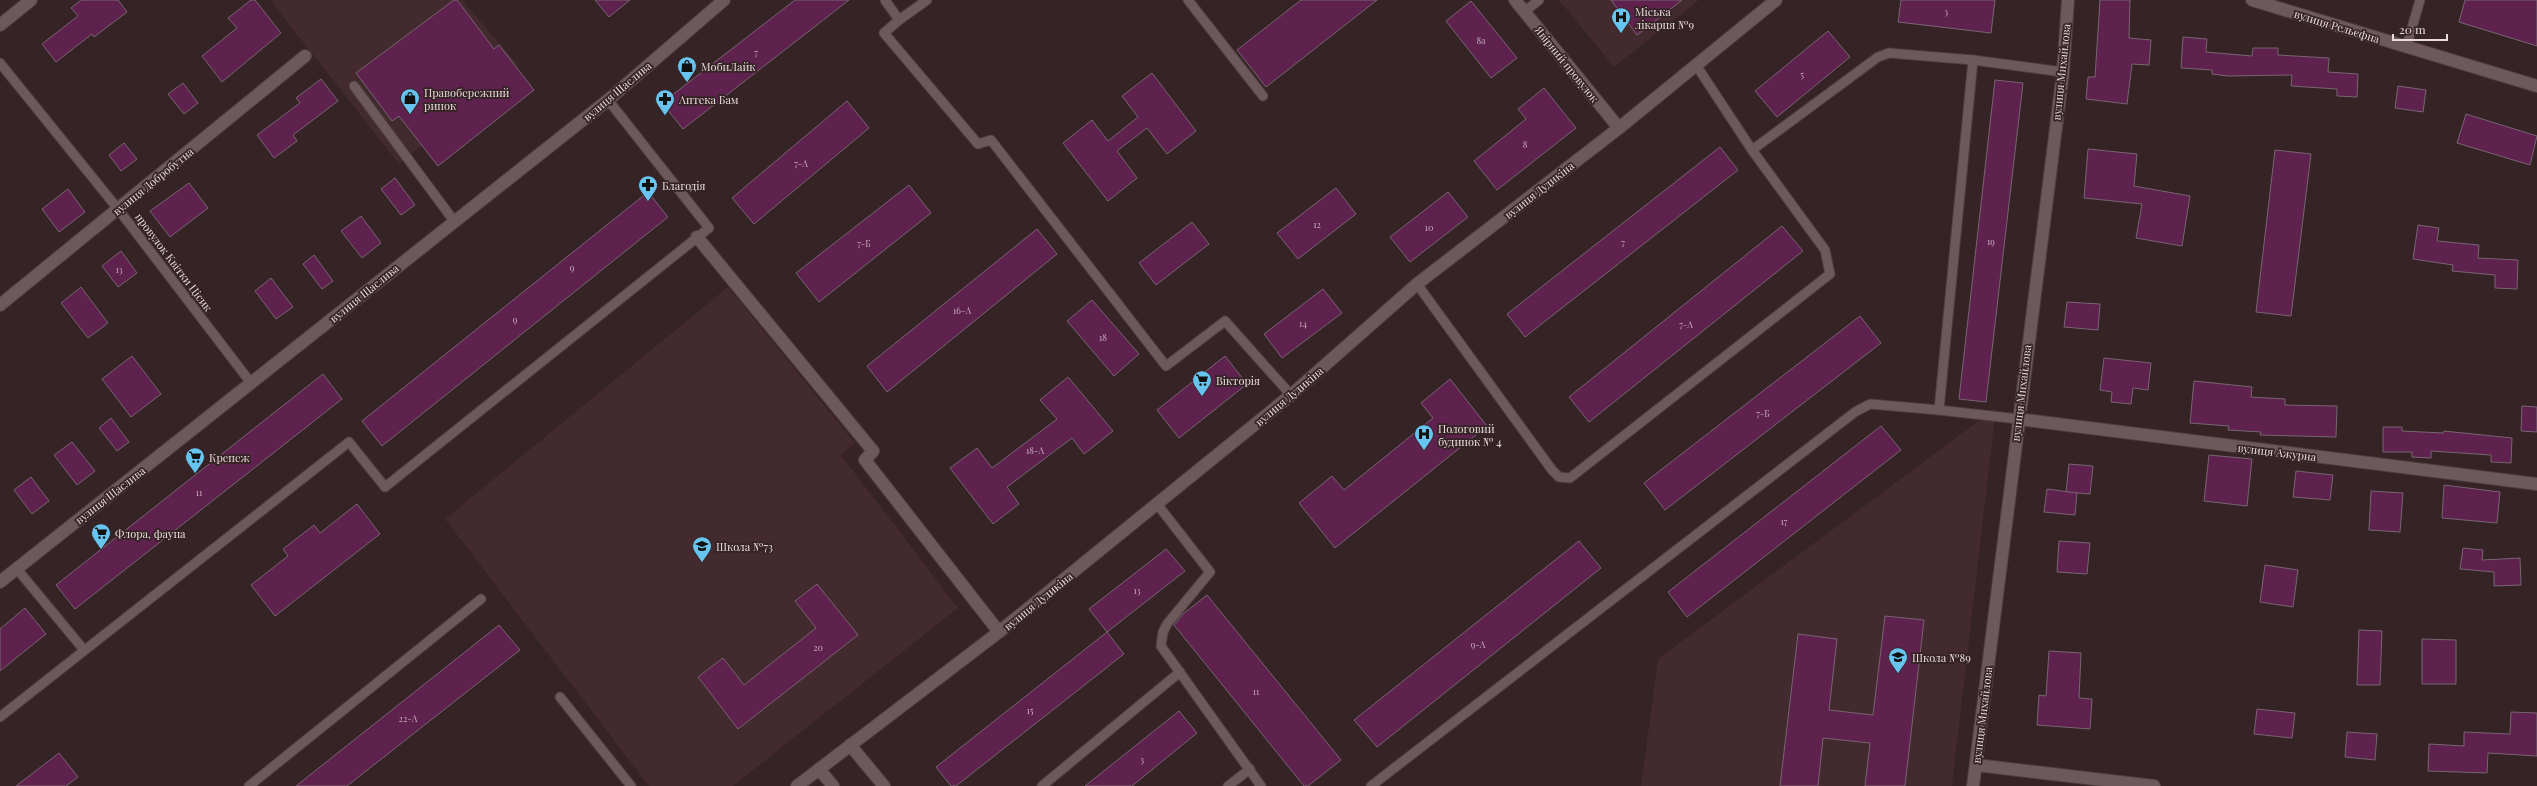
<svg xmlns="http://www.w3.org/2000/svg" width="2537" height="786" font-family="'Playfair Display',serif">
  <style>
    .built { fill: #422a2f }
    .building { fill: #5f224f; stroke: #776571 }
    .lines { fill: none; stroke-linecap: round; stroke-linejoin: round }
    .service-casing { stroke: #4d3e40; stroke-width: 11 }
    .pedestrian-casing { stroke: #4d3e40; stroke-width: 14 }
    .minor-casing { stroke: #4d3e40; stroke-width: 14 }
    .tertiary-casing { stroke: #4d3e40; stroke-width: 14 }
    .service { stroke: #6d585c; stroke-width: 9 }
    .pedestrian { stroke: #6d585c; stroke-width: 12 }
    .minor { stroke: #6d585c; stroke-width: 12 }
    .tertiary { stroke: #6d585c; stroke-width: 12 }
    .labels { text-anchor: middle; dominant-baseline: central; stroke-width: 3.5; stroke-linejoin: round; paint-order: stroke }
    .number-label { font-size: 9px; fill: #c6adba }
    .poi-label { font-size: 11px; fill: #e8dbdd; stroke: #352326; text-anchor: start }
    .street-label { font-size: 11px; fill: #e8dbdd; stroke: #352326 }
  </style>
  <rect width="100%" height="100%" fill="#352326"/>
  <!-- built -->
  <g class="built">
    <path d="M270 0H462L519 66 399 164Z"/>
    <path d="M1559 0H1699L1614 67Z"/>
    <path d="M728 287 855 443 841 455 958 608 733 786H649L445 519Z"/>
    <path d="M1996 408 1952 786H1641L1658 659Z"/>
  </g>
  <!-- building -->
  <g class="building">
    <path d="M81 0H118L127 12 94 37 92 34 56 62 42 44 78 16 71 8Z"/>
    <path d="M251 0H255L281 33 222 82 202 56 237 28 228 18Z"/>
    <path d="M454 0H457L494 49 499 45 534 90 438 166 399 116 392 121 356 73Z"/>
    <path d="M595 0H630L609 17Z"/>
    <path d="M795 0H849L683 129 662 103Z"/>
    <path d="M1301 0H1377L1266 87 1237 50Z"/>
    <path d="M1611 0H1682L1637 35Z"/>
    <path d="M1901 0H1995L1991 33 1898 22Z"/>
    <path d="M2100 0H2130L2129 38 2151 40 2149 65 2132 64 2127 104 2086 99 2088 77H2095Z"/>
    <path d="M2465 0H2537V46L2459 22Z"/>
    <path d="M1471 1 1517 58 1491 78 1446 21Z"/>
    <path d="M1828 31 1850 57 1777 117 1755 91Z"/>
    <path d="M2183 37 2207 39 2206 52 2252 56 2253 48H2278V55L2329 58 2328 72 2358 74 2357 97 2337 96V89L2291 86 2292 75 2228 76 2212 74V70L2181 68Z"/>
    <path d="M1152 73 1196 131 1167 154 1147 128 1117 151 1137 178 1108 201 1063 143 1092 120 1108 141 1138 117 1122 96Z"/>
    <path d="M321 79 338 101 293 135 297 141 274 158 257 135 300 103 296 98Z"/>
    <path d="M1995 80 2023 83 1986 402 1959 399Z"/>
    <path d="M183 83 198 103 184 114 168 94Z"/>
    <path d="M2398 86 2426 90 2423 112 2395 108Z"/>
    <path d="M1544 88 1576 128 1497 190 1474 161 1526 119 1518 109Z"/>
    <path d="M847 101 869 128 754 224 732 198Z"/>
    <path d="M2466 114 2537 136 2530 165 2457 143Z"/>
    <path d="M124 143 137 159 121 171 109 155Z"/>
    <path d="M1720 147 1738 170 1525 337 1507 314Z"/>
    <path d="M2088 149 2137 154 2134 186 2190 196 2182 246 2136 238 2142 204 2084 198Z"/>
    <path d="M2275 150 2311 154 2291 316 2256 312Z"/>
    <path d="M395 178 415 205 401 215 381 189Z"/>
    <path d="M189 183 208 208 170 237 150 211Z"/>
    <path d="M909 185 931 213 819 302 796 273Z"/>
    <path d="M1336 188 1356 214 1298 259 1277 233Z"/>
    <path d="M68 189 85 212 59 232 42 209Z"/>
    <path d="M648 192 668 217 382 446 362 421Z"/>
    <path d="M1448 192 1468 217 1410 262 1390 237Z"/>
    <path d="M361 216 381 243 362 258 341 231Z"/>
    <path d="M1192 222 1209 244 1156 285 1139 263Z"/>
    <path d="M2418 225 2439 228 2437 241 2479 245 2478 258 2518 260 2517 289 2495 288V275L2452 271 2453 265 2413 259Z"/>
    <path d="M1782 226 1803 251 1589 422 1569 397Z"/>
    <path d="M1037 229 1057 254 887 392 867 366Z"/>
    <path d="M121 251 137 273 118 287 102 266Z"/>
    <path d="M314 255 333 281 322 289 303 264Z"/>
    <path d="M271 278 293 307 276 319 255 291Z"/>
    <path d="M81 287 108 323 88 338 61 303Z"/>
    <path d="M1323 289 1342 313 1282 358 1264 334Z"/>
    <path d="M1092 300 1139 354 1114 376 1067 321Z"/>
    <path d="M2067 302 2100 304 2098 330 2064 327Z"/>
    <path d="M1860 316 1881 343 1665 510 1644 483Z"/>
    <path d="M132 356 161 394 131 417 102 379Z"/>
    <path d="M1225 356 1247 384 1179 438 1157 410Z"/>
    <path d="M2104 358 2151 363 2148 390 2133 388 2131 404 2111 402 2112 392 2100 390Z"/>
    <path d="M323 374 342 399 75 609 56 585Z"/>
    <path d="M1068 377 1113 431 1084 454 1072 438 1007 487 1019 504 993 524 950 468 977 448 992 468 1057 419 1040 400Z"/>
    <path d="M1450 379 1487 426 1335 548 1299 503 1332 476 1344 490 1433 418 1421 403Z"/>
    <path d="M2194 381 2252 387 2251 397 2285 399V405L2337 406 2336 437 2260 435 2261 432 2228 430 2229 426 2190 423Z"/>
    <path d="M2522 406 2537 407V432L2521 431Z"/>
    <path d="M111 418 129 442 117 451 99 428Z"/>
    <path d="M1881 426 1901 450 1687 617 1668 592Z"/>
    <path d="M2383 427H2402V431L2443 433 2444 431 2512 438 2511 463 2491 462V455L2431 451V458L2412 457V452H2383Z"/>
    <path d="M72 442 95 471 77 485 54 455Z"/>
    <path d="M2209 455 2252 459 2247 506 2204 501Z"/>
    <path d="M2069 464 2093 466 2090 494 2066 492Z"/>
    <path d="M2296 471 2333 475 2330 500 2293 497Z"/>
    <path d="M31 477 49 501 32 514 14 490Z"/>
    <path d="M2444 485 2500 492 2497 523 2442 518Z"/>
    <path d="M2047 489 2077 493 2075 515 2044 512Z"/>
    <path d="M2371 491 2403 493 2400 532 2369 530Z"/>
    <path d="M357 504 380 534 275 616 251 585 288 556 283 549 314 525 320 533Z"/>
    <path d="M1579 541 1601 568 1377 747 1354 720Z"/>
    <path d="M2059 541 2090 543 2087 574 2057 572Z"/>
    <path d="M2463 548 2483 550 2482 560 2520 558 2521 585 2494 586V572L2460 569Z"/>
    <path d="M1166 549 1185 571 1107 632 1089 609Z"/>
    <path d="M2265 565 2298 570 2293 607 2260 602Z"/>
    <path d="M817 584 858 635 738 729 698 677 723 658 744 685 816 628 795 601Z"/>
    <path d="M1207 595 1341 760 1308 786H1304L1174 625 1183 614Z"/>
    <path d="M25 608 46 634 0 671V629Z"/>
    <path d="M1885 616 1924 620 1905 786H1865L1870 743 1823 738 1818 786H1780L1798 634 1837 639 1829 710 1873 715Z"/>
    <path d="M499 625 520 650 347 786H296Z"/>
    <path d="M2359 630 2382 631 2380 685H2357Z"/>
    <path d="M1107 632 1124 654 956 786H951L936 767Z"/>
    <path d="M2422 639 2456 640V684H2422Z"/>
    <path d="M2049 651 2081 653 2079 698 2092 699 2090 729 2037 725 2039 695 2046 696Z"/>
    <path d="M2257 709 2295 713 2292 738 2254 734Z"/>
    <path d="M1179 711 1197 733 1132 786H1085Z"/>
    <path d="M2511 712 2537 713V756L2488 753 2487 773 2428 771 2429 744 2464 746V732L2510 734Z"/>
    <path d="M2347 732 2377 734 2375 760 2345 757Z"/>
    <path d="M59 753 78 777 66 786H16Z"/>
  </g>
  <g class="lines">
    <defs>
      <g id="service">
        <path d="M885 0 899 20 884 33 978 144 991 140 1166 366 1225 321 1291 395"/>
        <path d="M1188 0 1263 96"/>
        <path d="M1524 12 1539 0"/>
        <path d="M899 20 927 0"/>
        <path d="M2406 48 2420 0"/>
        <path d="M1973 60 1939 410 2018 419"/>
        <path d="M0 63 118 209 251 383"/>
        <path d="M1696 65 1752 150 1878 57 1889 53 1973 60 2063 72"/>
        <path d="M354 86 454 221"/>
        <path d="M1417 284 1552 470 1559 477 1570 478 1830 274 1825 250 1752 150"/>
        <path d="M1157 504 1210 572 1167 624 1163 632 1161 646 1261 786"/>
        <path d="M17 569 84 650"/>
        <path d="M560 697 631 786"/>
        <path d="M0 717 349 442 385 487 709 228 608 100"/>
        <path d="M249 786 481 599"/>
        <path d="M1042 786 1180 672"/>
        <path d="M1228 786 1250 769"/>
        <path d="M1371 786 1855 412 1870 404 1939 410"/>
      </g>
      <g id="pedestrian">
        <path d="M697 237 873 451"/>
        <path d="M850 745 884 786"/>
        <path d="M819 769 833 786"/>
      </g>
      <g id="minor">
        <path d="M1515 0 1619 128"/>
        <path d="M2252 0 2537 86"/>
        <path d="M0 25 31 0"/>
        <path d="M0 305 305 56"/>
        <path d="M2018 419 2537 484"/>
        <path d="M873 451 865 460 999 632"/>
        <path d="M1976 765 2154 786"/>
        <path d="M797 786 999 632 1291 395 1417 284 1619 128 1776 0"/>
        <path d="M1973 786 2063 72 2068 0"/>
      </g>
      <path id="tertiary" d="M0 582 608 100 724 0"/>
    </defs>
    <!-- service casing -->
    <use href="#service" class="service-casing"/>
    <!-- pedestrian casing -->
    <use href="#pedestrian" class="pedestrian-casing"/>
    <!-- minor casing -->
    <use href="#minor" class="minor-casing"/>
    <!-- tertiary casing -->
    <use href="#tertiary" class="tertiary-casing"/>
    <!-- service -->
    <use href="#service" class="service"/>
    <!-- pedestrian -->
    <use href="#pedestrian" class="pedestrian"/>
    <!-- minor -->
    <use href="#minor" class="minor"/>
    <!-- tertiary -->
    <use href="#tertiary" class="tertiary"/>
  </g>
  <!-- icons -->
  <defs>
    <symbol id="hospital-pin" viewBox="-11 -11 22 30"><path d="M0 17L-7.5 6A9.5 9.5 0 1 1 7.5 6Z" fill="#67c4ef" stroke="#352326"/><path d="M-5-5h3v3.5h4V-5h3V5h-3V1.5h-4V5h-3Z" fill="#111"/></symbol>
    <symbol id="shop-pin" viewBox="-11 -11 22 30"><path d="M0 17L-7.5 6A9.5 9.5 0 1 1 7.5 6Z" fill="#67c4ef" stroke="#352326"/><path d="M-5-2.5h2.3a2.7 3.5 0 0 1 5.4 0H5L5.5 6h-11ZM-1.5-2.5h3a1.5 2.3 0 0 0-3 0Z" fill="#111"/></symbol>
    <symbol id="pharmacy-pin" viewBox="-11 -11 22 30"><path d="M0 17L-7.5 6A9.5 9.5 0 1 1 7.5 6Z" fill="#67c4ef" stroke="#352326"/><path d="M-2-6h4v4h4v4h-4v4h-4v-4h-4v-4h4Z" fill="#111"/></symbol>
    <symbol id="supermarket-pin" viewBox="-11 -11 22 30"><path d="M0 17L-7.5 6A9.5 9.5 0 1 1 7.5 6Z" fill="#67c4ef" stroke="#352326"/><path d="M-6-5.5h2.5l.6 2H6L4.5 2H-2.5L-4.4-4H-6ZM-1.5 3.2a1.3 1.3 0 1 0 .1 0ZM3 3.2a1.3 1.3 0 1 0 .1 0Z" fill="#111"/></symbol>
    <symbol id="school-pin" viewBox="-11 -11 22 30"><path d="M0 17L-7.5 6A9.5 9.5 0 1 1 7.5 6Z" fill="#67c4ef" stroke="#352326"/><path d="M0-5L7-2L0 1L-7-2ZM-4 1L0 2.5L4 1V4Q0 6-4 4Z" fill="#111"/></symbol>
  </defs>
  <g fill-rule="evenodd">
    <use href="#hospital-pin" x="1610" y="6" width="22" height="30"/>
    <use href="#shop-pin" x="676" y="55" width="22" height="30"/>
    <use href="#shop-pin" x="399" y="87" width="22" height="30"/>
    <use href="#pharmacy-pin" x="654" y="88" width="22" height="30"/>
    <use href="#pharmacy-pin" x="637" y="174" width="22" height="30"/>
    <use href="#supermarket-pin" x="1191" y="369" width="22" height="30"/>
    <use href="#hospital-pin" x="1413" y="423" width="22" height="30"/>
    <use href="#supermarket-pin" x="184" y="446" width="22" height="30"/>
    <use href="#supermarket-pin" x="90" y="522" width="22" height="30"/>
    <use href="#school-pin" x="691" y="535" width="22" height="30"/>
    <use href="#school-pin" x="1887" y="646" width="22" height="30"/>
  </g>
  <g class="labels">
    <!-- number labels -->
    <g class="number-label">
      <text x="1946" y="11">3</text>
      <text x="1481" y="40">8а</text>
      <text x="756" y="52">7</text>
      <text x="1802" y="74">5</text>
      <text x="1525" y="144">8</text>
      <text x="801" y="163">7-А</text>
      <text x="1317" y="224">12</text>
      <text x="1429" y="227">10</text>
      <text x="1991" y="241">19</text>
      <text x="1623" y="242">7</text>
      <text x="864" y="243">7-Б</text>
      <text x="572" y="267">9</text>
      <text x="119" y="269">13</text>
      <text x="962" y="310">16-А</text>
      <text x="515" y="319">9</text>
      <text x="1303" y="323">14</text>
      <text x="1686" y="324">7-А</text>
      <text x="1103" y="337">18</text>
      <text x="1763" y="413">7-Б</text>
      <text x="1035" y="450">18-А</text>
      <text x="199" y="492">11</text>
      <text x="1784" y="521">17</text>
      <text x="1137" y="590">13</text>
      <text x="1478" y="644">9-А</text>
      <text x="818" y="647">20</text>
      <text x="1256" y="691">11</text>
      <text x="1030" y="710">15</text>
      <text x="408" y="718">22-А</text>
      <text x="1142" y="759">3</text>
    </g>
    <!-- poi labels -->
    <g class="poi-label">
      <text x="1635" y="11">Міська<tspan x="1635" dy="13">лікарня №9</tspan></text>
      <text x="701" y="66">МобиЛайк</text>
      <text x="424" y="92">Правобережний<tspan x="424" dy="13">ринок</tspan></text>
      <text x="679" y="99">Аптека Бам</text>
      <text x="662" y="185">Благодія</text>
      <text x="1216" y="380">Вікторія</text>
      <text x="1438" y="428">Пологовий<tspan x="1438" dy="13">будинок № 4</tspan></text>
      <text x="209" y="457">Крепеж</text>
      <text x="115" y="533">Флора, фауна</text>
      <text x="716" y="546">Школа №73</text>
      <text x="1912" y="657">Школа №89</text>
    </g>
    <!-- street labels -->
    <g class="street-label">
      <text transform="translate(2337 26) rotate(17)">вулиця Рельєфна</text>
      <text transform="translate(1567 64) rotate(51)">Явірний провулок</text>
      <text transform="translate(2061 72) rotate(-84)">вулиця Михайлова</text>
      <text transform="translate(617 91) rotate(-40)">вулиця Щаслива</text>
      <text transform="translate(153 181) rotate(-39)">вулиця Добробутна</text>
      <text transform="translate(1539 190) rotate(-38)">вулиця Дудикіна</text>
      <text transform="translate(174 262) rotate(53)">провулок Квітки Цісик</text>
      <text transform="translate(364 293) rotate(-39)">вулиця Щаслива</text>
      <text transform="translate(2021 393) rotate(-83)">вулиця Михайлова</text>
      <text transform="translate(1289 396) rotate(-40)">вулиця Дудикіна</text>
      <text transform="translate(2277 452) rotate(7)">вулиця Ажурна</text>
      <text transform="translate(110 495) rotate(-38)">вулиця Щаслива</text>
      <text transform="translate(1038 601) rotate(-39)">вулиця Дудикіна</text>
      <text transform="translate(1982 715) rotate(-83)">вулиця Михайлова</text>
    </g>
  </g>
  <!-- scale -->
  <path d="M2393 34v6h54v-6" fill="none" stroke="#e8dbdd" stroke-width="2"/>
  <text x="2399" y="34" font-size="12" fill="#e8dbdd" stroke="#352326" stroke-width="3" paint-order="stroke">20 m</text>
</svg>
